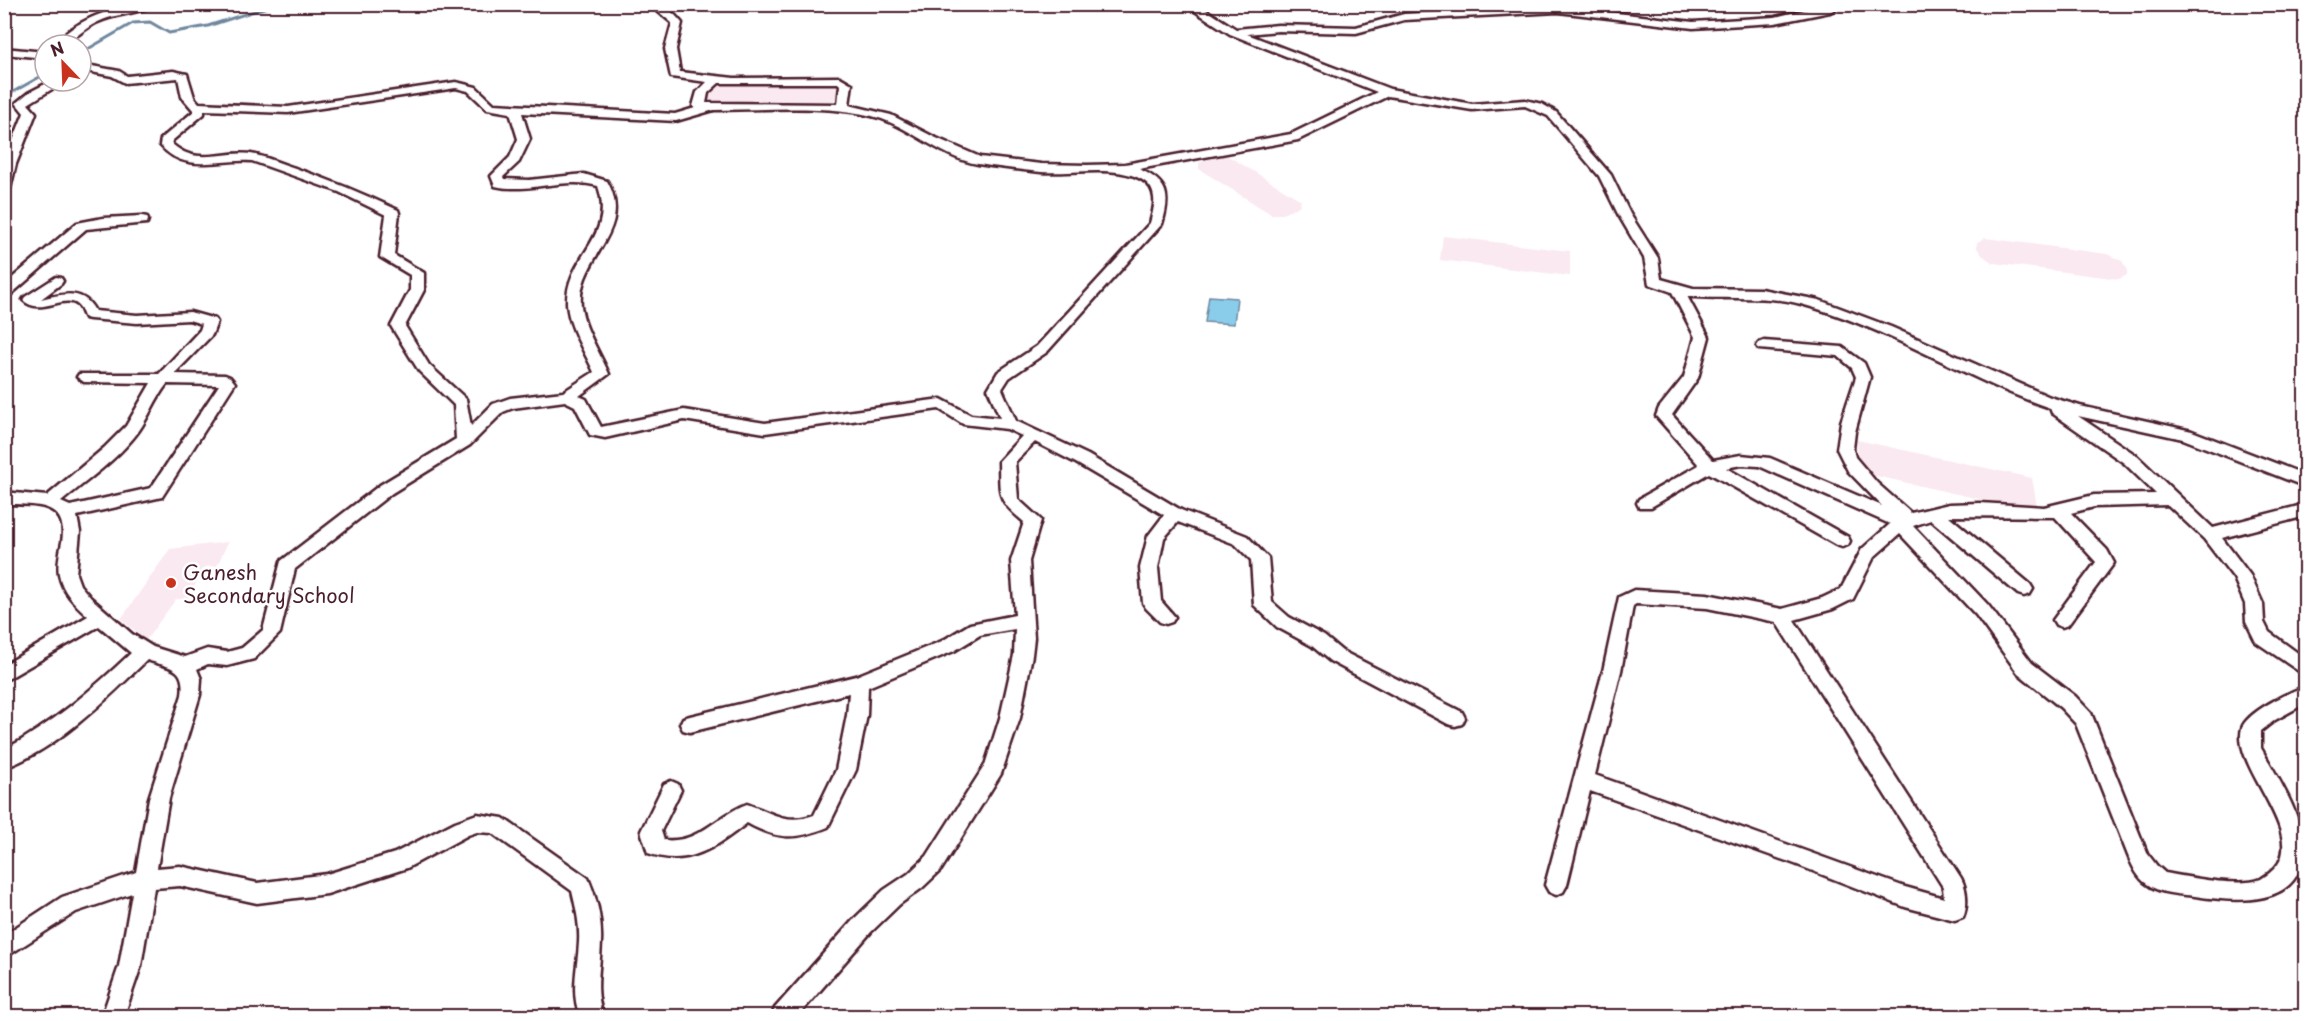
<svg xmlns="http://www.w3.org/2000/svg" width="2310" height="1021" font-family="'Playpen Sans',sans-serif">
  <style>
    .built { fill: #fae9f0 }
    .water { fill: #89cdeb; stroke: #70879e; stroke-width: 1.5 }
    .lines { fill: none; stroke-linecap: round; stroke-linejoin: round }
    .stream { stroke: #70879e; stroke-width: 3 }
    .minor-casing { stroke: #4a1f2b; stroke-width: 5 }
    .minor { fill: #fff; fill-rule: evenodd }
    .poi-dot { fill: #c8321e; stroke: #fff; stroke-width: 2 }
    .labels { text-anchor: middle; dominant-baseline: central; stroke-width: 5; stroke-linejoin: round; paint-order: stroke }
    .poi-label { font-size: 20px; fill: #4a1f2b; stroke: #fff; text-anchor: start }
  </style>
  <rect width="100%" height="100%" fill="#fff"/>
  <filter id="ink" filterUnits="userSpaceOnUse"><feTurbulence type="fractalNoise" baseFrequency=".0167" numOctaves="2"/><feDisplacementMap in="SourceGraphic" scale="12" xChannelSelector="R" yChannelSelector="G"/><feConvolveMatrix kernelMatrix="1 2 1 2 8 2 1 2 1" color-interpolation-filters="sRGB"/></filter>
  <g filter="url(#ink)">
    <!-- built -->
    <g class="built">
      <path d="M837 84 843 88 840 99 828 102 712 103 706 100 707 93 712 88 723 85Z"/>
      <path d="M1216 155 1228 156 1301 200 1299 206 1283 214H1271L1199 169V163Z"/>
      <path d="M1443 236 1570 251V276L1440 260Z"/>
      <path d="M1985 238 2107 254 2122 261 2127 269V275L2119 279 1993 263 1982 255 1977 248V242Z"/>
      <path d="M1857 440 2032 478 2038 512 1858 472Z"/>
      <path d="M228 542 217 566 204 567 188 599H176L146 640 121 619 170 549Z"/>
    </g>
    <!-- water -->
    <path class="water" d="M1209 296 1237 298 1234 324 1205 322Z"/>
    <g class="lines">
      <!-- stream -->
      <g class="stream">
        <path d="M81 53 133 23 150 22 169 33 208 26 276 4"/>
        <path d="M4 97 45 74"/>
      </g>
      <defs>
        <g id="minor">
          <path d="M136 4H157C141 14 116 13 98 22 82 29 71 45 54 45 75 20 105 11 136 4Z"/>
          <path d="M649 4C665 4 672 11 682 23L676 49 680 72 734 78 840 77 852 84 849 105 891 115 934 137 980 157 1041 164 1087 165 1125 164 1291 134 1377 92 1230 34 1184 4H1197L1236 29 1278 25 1356 27 1404 14 1558 6 1693 22 1775 17 1830 4H1844L1830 12 1775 23 1693 28 1558 12 1404 20 1356 33 1278 31 1247 34 1390 89 1472 104 1525 100 1542 104 1556 112 1611 175 1630 214 1658 258 1661 279 1693 288 1761 289 1819 300 1891 327 2050 397 2080 406 2192 431 2306 475V487L2183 439 2078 416 2136 455 2213 528 2306 504V516L2222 538 2250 575 2263 604 2264 622 2269 632 2306 659V676L2256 642 2246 622 2245 604 2234 578 2204 539 2168 505 2094 507 2071 513 2107 550 2114 563 2068 625 2062 627 2056 625 2053 620 2096 562 2055 517 1949 516 2030 584 2033 589 2030 594 2024 596 2018 594 1931 520 1913 526 1988 605 2032 663 2075 696 2091 713 2147 853 2157 866 2165 873C2188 877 2240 888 2261 879 2266 876 2271 872 2275 868 2308 833 2231 766 2242 728 2247 712 2289 692 2306 686V703L2275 720 2261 731V748C2276 775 2304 817 2303 849 2302 909 2235 902 2195 896 2179 894 2160 894 2147 884 2138 878 2133 867 2129 858L2076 724 2061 708 2018 673 1976 615 1900 534 1874 557 1853 599 1833 609 1794 620 1961 878C1967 889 1968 906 1963 917L1955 920 1905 907 1795 864 1590 791 1567 885 1563 892 1556 895 1549 892 1545 885 1603 671 1619 597 1634 590 1707 594 1782 609 1822 598 1841 589 1862 549 1890 524 1759 466 1741 465 1726 468 1848 537 1850 541 1848 545 1842 547 1836 545 1709 473 1651 507H1639L1637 503 1639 499 1699 465 1656 416 1659 408 1684 377 1695 337 1672 292 1649 284 1644 258 1618 214 1599 176 1548 116 1525 106 1472 110 1388 96 1298 140 1139 169C1168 182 1171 195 1162 224L1047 352 1009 378 1002 389 1016 421 1088 455 1181 510 1247 536 1268 558 1272 602 1289 617 1324 636 1342 651 1462 712 1465 718 1462 724 1455 726 1448 724 1330 661 1312 646 1277 627 1254 605 1251 560 1235 544 1178 522 1164 538 1158 568 1161 601 1175 617 1172 622 1166 624 1160 622 1146 608 1143 603 1140 568 1148 536 1164 515 1076 463 1035 442 1015 462 1018 499 1041 520 1029 561 1034 638 1032 655 1020 718 1001 774 941 870 922 888 900 904 871 932 798 1016H772L775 1008 855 918 884 890 908 874 927 856 985 765 1000 718 1014 655 1015 629 980 635 954 651 868 687 867 715 856 770 828 827C796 840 778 840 747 823 716 847 688 868 648 853L641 831 664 784 671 781 678 784 681 790 661 831 664 840C699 844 717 815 747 804 773 813 785 825 814 815L836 770 847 715 849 693 690 732 683 730 680 724 683 718 690 716 856 676 942 641 970 624 1015 615 1011 561 1024 522C996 499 1000 496 999 461L1022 436 1007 429 963 424 939 409 765 433 684 420 605 438 590 435 575 406 565 401 513 408 503 412 470 445 392 493 295 569 280 633 254 659 227 666 208 664 197 669 201 679 200 695 169 798 157 868 180 866 257 883 327 874 395 853 455 822 477 814 503 818 588 878C597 898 602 921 601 942 600 972 594 988 603 1016H580C570 992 578 967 579 942 580 924 576 908 572 891L492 833 477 832 468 835 407 868 327 894 257 903 180 886 154 888 141 966 124 1016H102L119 966 132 893 76 912 4 958V935L62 897 136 872 149 798 182 695C186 666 170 668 147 660 108 698 56 750 4 768V750C52 724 92 690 131 653L99 626 4 681V665L88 616C75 604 62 592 59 574 57 564 60 552 62 542 69 501 34 505 4 504V492L47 496 104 448 126 426 151 383 84 382 77 377 79 374H159L200 330 202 324 189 320 137 323 90 319 85 318C83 315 81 308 78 305 64 293 40 317 23 300L25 297 56 277 61 278 63 281 61 284 41 299C63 294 83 288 95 311L137 315 190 312 215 319 217 322 212 335 174 374 225 375 230 377 235 383 162 497 77 516 80 532 76 574 80 585 91 598 132 634 153 647 185 657 207 649 227 652 242 648 263 630 281 561 380 485 456 439 454 405 419 371 391 326 410 290V275L380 257 386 215 339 192 252 161C219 158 185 175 160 145L161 139 194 111 182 97 178 78 125 83 112 76 81 70V64L119 71 127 76 173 71 187 74 194 97 199 103 288 107 456 82 476 87 494 104 675 114 695 108 693 106 697 92 707 82 671 77 665 49 672 23ZM719 83H838L840 85 838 104 706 103 708 93ZM456 88 468 91 487 109 510 113 518 139 510 157 491 176 495 186C529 194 565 176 598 186 616 239 566 255 567 303 568 326 585 352 594 372L563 392 510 398 493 404 471 426 466 399 429 365 405 326 424 290V273L394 255 399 213 398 210C364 194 330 180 295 168 282 164 269 158 256 155 225 148 199 168 172 144L173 140 204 114V110L288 113ZM714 110C765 110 834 103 882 119 915 131 943 158 978 164 998 167 1020 170 1041 172 1071 174 1115 165 1141 179 1159 189 1155 206 1150 223L1037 346 998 372 988 389 1000 418 971 415 941 399 765 423 684 410 601 427 586 399 579 396 609 374C600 353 584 329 581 306 576 258 636 232 607 181L584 174 529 180 504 179 503 177 519 162 530 139 522 113 676 121ZM1687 296C1725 301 1763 294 1801 304 1888 327 1965 379 2050 408L2052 413 2124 463 2156 494 2094 495 2044 507 1980 503 1949 504 1911 513 1877 483 1855 457 1853 449 1855 432 1870 377 1864 363 1842 347 1764 341 1759 343 1757 346 1759 349 1838 356 1852 368 1856 377 1841 422 1837 449 1848 471 1882 506 1770 458 1741 455 1713 460 1672 415 1698 378 1709 337ZM167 384 219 385 151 488 70 506 61 502C87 480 118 459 138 432 149 417 155 399 167 384ZM1636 604 1707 608 1776 622 1943 887 1944 898 1905 887 1595 775 1621 671 1633 606Z"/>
          <path d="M4 48 45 52V58L4 54Z"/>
          <path d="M51 81H65L28 104 36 113 16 164 10 189 4 193V163L24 113 16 103 28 93Z"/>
          <path d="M142 216 147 217 148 220 147 223 86 229 9 296 4 297V285L77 223 103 218Z"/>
        </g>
      </defs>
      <!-- minor casing -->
      <use href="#minor" class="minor-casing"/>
      <!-- minor -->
      <use href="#minor" class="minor"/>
    </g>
  </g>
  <!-- markers -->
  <circle class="poi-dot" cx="171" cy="583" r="6"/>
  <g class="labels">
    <!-- poi labels -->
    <g class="poi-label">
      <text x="183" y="572">Ganesh<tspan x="183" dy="23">Secondary School</tspan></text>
    </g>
  </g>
  <!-- margin -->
  <rect width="2310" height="1021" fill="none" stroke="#fff" stroke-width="24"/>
  <rect x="12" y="12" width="2286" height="997" fill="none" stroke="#4a1f2b" stroke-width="2" filter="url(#ink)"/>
  <!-- north arrow -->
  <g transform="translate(63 63) rotate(337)"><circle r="28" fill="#ffffff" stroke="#b7a5aa" stroke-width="1.5"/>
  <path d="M0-4.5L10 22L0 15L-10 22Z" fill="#c8321e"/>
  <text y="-9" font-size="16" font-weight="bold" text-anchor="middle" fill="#4a1f2b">N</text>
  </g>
</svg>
